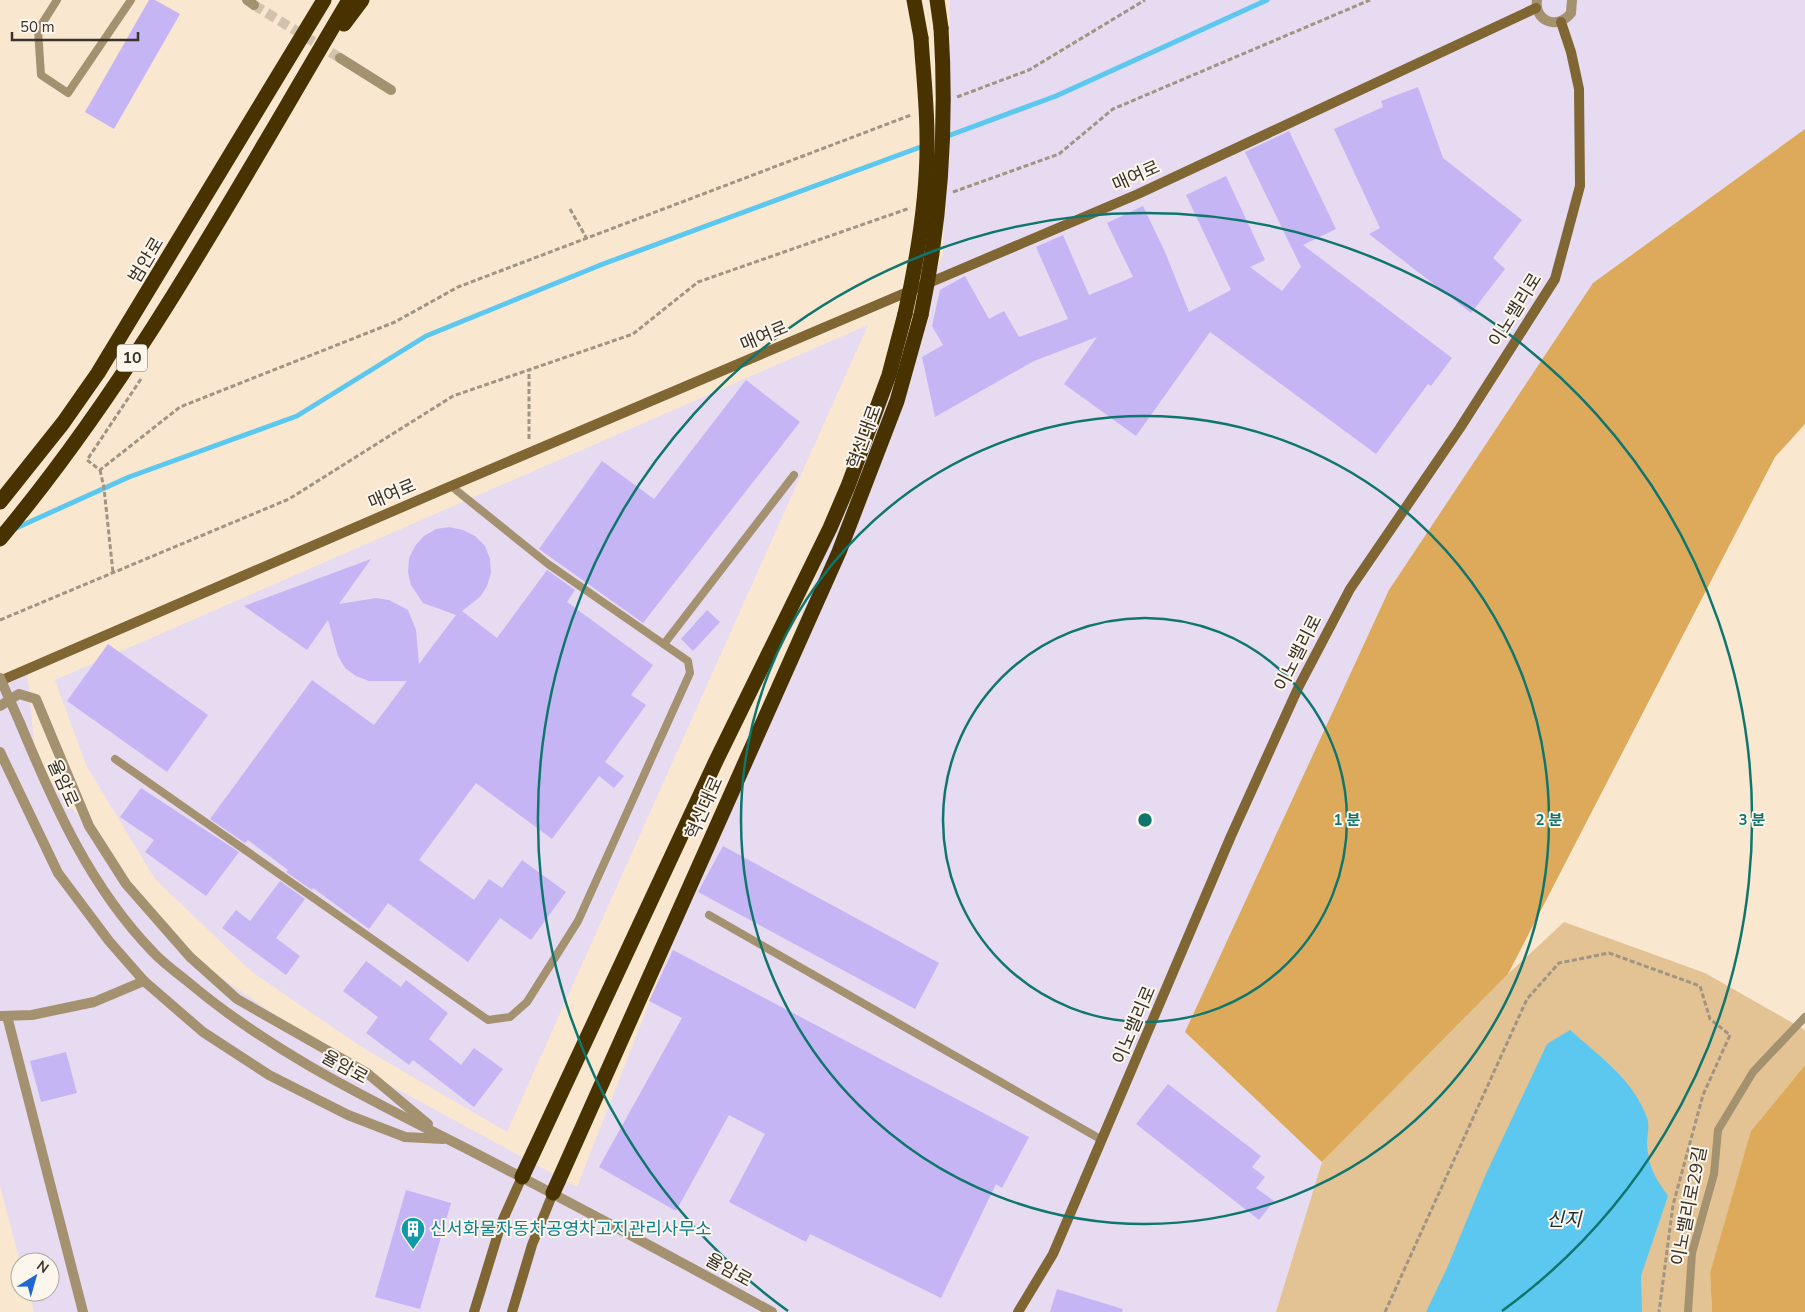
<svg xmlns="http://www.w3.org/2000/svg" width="1805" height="1312" font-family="'Nunito Sans','Noto Sans KR',sans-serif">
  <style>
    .industrial { fill: #e6dbf0 }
    .green { fill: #e3c293 }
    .forest { fill: #ddaa5c }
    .water { fill: #5cc8f0 }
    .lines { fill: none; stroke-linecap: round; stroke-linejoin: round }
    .stream { stroke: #5cc8f0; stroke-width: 5 }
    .building { fill: #c6b5f5 }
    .street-tunnel { stroke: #d2c3af; stroke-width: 10; stroke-dasharray: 10 5; stroke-linecap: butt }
    .path { stroke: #a09483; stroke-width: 3; stroke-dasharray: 5 2.5; stroke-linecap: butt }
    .lane { stroke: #a39170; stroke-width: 8 }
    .street { stroke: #a39170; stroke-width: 10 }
    .secondary { stroke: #806633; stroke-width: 10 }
    .highway { stroke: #473200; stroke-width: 15 }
    .street-bridge { stroke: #a39170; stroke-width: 10 }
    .highway-bridge { stroke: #473200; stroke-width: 15 }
    .ring { fill: none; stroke: #0f766e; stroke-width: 2.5 }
    .labels { text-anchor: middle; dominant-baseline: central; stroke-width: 4; stroke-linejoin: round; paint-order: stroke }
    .shield { fill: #fdf6ed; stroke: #736d64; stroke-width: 1 }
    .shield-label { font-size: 16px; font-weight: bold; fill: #383229 }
    .street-label { font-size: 18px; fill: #383229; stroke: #fdf6ed }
    .culture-label { font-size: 18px; fill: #0d838f; stroke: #fdf6ed; text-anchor: start }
    .water-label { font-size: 19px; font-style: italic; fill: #192d34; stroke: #fdf6ed }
    .centre { fill: #0f766e; stroke: #fdf6ed; stroke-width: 2.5 }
    .ring-label { font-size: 15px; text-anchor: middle; font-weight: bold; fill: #0f766e; stroke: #fdf6ed; stroke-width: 4; stroke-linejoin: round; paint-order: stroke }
  </style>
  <rect width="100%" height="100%" fill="#f9e7d0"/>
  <!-- industrial -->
  <g class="industrial">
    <path d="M950 0H1805V129L1593 283 1185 1032 1322 1162 1276 1312H34L29 1292H50V1262H20L0 1186V681L27 670 36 762 190 957 338 1057 577 1187 943 254Z"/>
    <path d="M868 325 507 1132 360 1046 252 972 155 879 86 765 55 680Z"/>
  </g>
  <!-- green -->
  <path class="green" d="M1564 922 1705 973 1805 1030V1065L1760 1120 1710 1273 1712 1312H1276L1322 1162 1508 974Z"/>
  <!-- forest -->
  <g class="forest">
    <path d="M1805 129V424L1775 457 1508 974 1322 1162 1185 1032 1389 590 1593 283Z"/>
    <path d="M1805 1065V1312H1712L1710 1273 1751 1131Z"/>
  </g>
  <!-- water -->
  <path class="water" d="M1570 1030C1599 1056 1634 1080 1647 1118 1650 1126 1647 1136 1647 1144 1649 1169 1655 1177 1668 1196L1641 1276 1642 1312H1426L1447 1268 1485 1176 1547 1044Z"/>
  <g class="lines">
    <!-- stream -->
    <g class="stream">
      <path d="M945 137 1056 96 1267 0"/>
      <path d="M14 529 129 477 297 416 426 336 603 264 926 145"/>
    </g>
  </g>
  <!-- building -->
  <g class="building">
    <path d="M149 0H155L180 14 114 129 85 112Z"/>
    <path d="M1418 87 1443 158 1522 220 1493 258 1505 269 1471 313 1369 234 1380 228 1334 129 1383 107 1381 101Z"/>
    <path d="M1289 131 1336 229 1303 245 1452 358 1431 386 1428 384 1376 454 1210 332 1136 436 1064 384 1097 337 1034 361 935 417 922 357 943 345 932 326 940 290 965 276 989 319 1004 311 1019 337 1068 319 1036 247 1063 235 1089 295 1133 277 1107 223 1143 206 1165 252 1189 312 1231 290 1186 195 1226 176 1265 260 1250 267 1282 291 1301 267 1245 152Z"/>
    <path d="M746 380 800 422 643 623 539 549 602 461 654 499Z"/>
    <path d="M449 527 463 530 475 536 485 546 490 559 491 573 487 586 480 597 462 611 497 638 547 570 575 590 567 602 653 665 631 695 646 705 605 762 624 776 614 788 599 776 552 839 476 783 419 860 474 900 489 879 502 888 522 860 566 892 531 940 500 918 468 962 388 903 369 929 313 888 312 890 286 872 288 870 248 840 245 843 210 819 312 680 374 725 407 681H369L356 676 345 668 338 656 328 620 307 650 244 606 371 559 339 604 376 598 389 600 408 610 416 630 419 664 456 615 423 603 411 585 408 572 409 558 415 546 424 536 436 529Z"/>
    <path d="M707 610 720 622 693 651 681 639Z"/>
    <path d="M108 644 208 715 167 772 67 701Z"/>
    <path d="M141 788 239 852 206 896 145 852 154 840 120 817Z"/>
    <path d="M723 846 939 963 915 1009 698 892Z"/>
    <path d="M280 881 305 899 276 938 300 956 286 975 222 928 236 910 250 921Z"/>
    <path d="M673 950 1029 1137 1002 1188 996 1184 941 1298 810 1234 806 1242 729 1202 765 1134 729 1115 676 1211 599 1167 682 1018 649 1001Z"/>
    <path d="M366 961 401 987 406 980 448 1013 429 1039 461 1065 474 1048 503 1069 474 1107 413 1060 409 1065 366 1033 378 1017 343 991Z"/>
    <path d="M66 1052 77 1093 41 1102 30 1061Z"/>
    <path d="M1168 1084 1261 1156 1252 1167 1265 1177 1256 1188 1274 1201 1259 1220 1136 1124Z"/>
    <path d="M406 1190 451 1203 420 1309 375 1297Z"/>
    <path d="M1057 1289 1123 1309 1122 1312H1050Z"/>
  </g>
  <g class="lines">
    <!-- street-tunnel -->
    <path class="street-tunnel" d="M254 5 340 58"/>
    <!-- path -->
    <g class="path">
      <path d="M957 97 1029 70 1145 0"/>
      <path d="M953 192 1059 154 1113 109 1370 0"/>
      <path d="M570 209 587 239"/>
      <path d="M141 379 87 460 100 470 180 407 395 322 458 287 911 115"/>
      <path d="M529 439V370"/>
      <path d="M100 470 104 488 113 573"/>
      <path d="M0 620 289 499 453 396 633 334 698 282 910 208"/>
      <path d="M1385 1312 1527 999 1559 963 1609 953 1700 986 1710 1019 1730 1035 1703 1095 1673 1205 1659 1312"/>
    </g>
    <!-- lane -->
    <g class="lane">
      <path d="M57 0 38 30 41 75 68 93 131 0"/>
      <path d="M664 644 794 475"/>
      <path d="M115 759 488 1020 510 1017 527 1002 578 921 690 673 688 661 548 564 451 486"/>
      <path d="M709 915 1102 1140"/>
      <path d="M1688 1312 1692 1253 1714 1174 1718 1130 1753 1072 1805 1017"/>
    </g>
    <!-- street -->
    <g class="street">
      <path d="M247 0 254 5"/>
      <path d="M1537 0C1534 22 1558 30 1571 13L1572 0"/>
      <path d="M340 58 391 90"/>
      <path d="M0 706 19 694 36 699 89 826 126 884 190 957 237 999 367 1073 428 1124"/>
      <path d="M20 723C54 805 90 887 153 952 163 963 176 972 187 981 273 1054 375 1102 475 1153 575 1205 674 1258 772 1312"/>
      <path d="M0 752 58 873 109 941 144 981 203 1032 269 1075 348 1115 405 1137 443 1139"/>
      <path d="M1 1016 32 1015 94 1002 144 981"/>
      <path d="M7 1016 83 1312"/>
    </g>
    <!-- secondary -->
    <g class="secondary">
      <path d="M0 681 451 486 1138 194 1536 8"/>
      <path d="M474 1312 501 1224 522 1177"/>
      <path d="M512 1312 532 1245 553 1193"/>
      <path d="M1018 1312 1053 1254 1231 836 1299 686 1350 589 1460 428 1555 279 1580 186 1579 89 1571 52 1561 22"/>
    </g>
    <!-- highway -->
    <g class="highway">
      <path d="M914 0 921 38"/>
      <path d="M937 0 941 28"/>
      <path d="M344 24 362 0"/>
      <path d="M0 502 63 423 98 373 324 0"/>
      <path d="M0 539C137 375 240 183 349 0"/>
      <path d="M522 1177 715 763 830 528 848 486 889 375 905 314"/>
      <path d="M553 1193 839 552 897 401 921 315"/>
    </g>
    <!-- street-bridge -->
    <path class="street-bridge" d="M0 678 20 723"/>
    <!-- highway-bridge -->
    <g class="highway-bridge">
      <path d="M905 314C918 256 928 197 927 137 927 104 923 71 921 38"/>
      <path d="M921 315C941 220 947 124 941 28"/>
    </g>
  </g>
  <!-- distance rings -->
  <g class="ring">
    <circle cx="1145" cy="820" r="202"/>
    <circle cx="1145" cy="820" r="404"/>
    <path d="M788 1311A607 607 0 1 1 1502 1311"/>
  </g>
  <!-- icons -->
  <defs>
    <symbol id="building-pin" viewBox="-11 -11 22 30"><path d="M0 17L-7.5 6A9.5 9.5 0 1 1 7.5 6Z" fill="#0f9aa8" stroke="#fdf6ed"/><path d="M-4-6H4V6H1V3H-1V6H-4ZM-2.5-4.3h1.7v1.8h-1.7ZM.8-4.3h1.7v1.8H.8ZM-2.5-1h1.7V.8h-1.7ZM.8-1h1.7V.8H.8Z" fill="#fff"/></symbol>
  </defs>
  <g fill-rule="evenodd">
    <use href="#building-pin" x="399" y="1215" width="28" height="38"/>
  </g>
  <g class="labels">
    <!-- shield labels -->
    <rect class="shield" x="117" y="344.5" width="30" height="27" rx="4"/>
    <g class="shield-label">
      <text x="132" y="358">10</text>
    </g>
    <!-- street labels -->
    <g class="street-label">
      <text transform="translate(1136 176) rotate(-24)">매여로</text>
      <text transform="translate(146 260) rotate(-59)">범안로</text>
      <text transform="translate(1515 310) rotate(-58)">이노밸리로</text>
      <text transform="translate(764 336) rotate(-23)">매여로</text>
      <text transform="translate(864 437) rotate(-70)">혁신대로</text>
      <text transform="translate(392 494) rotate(-23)">매여로</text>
      <text transform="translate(1298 653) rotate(-63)">이노밸리로</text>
      <text transform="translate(63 783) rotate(66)">율암로</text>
      <text transform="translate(704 808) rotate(-66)">혁신대로</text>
      <text transform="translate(1134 1025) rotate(-67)">이노밸리로</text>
      <text transform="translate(345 1067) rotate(29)">율암로</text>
      <text transform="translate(1689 1206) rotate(-79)">이노밸리로29길</text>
      <text transform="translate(729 1270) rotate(29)">율암로</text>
    </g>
    <!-- culture labels -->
    <g class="culture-label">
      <text x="430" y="1229">신서화물자동차공영차고지관리사무소</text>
    </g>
    <!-- water labels -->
    <g class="water-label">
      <text x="1564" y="1220">신지</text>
    </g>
  </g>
  <circle cx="1145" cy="820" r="8" class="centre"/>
  <g class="ring-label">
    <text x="1347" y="825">1 분</text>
    <text x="1549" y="825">2 분</text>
    <text x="1752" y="825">3 분</text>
  </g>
  <!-- north arrow -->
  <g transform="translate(35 1277) rotate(37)"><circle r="24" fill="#fdf6ed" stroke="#aea89f"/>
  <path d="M0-4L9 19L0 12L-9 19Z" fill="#1e68d3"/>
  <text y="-8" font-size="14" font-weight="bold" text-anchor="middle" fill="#383229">N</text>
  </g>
  <!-- scale -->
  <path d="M12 32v8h126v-8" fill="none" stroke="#383229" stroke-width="2.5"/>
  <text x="20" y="32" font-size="15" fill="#383229" stroke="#fdf6ed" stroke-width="4" paint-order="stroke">50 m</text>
</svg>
